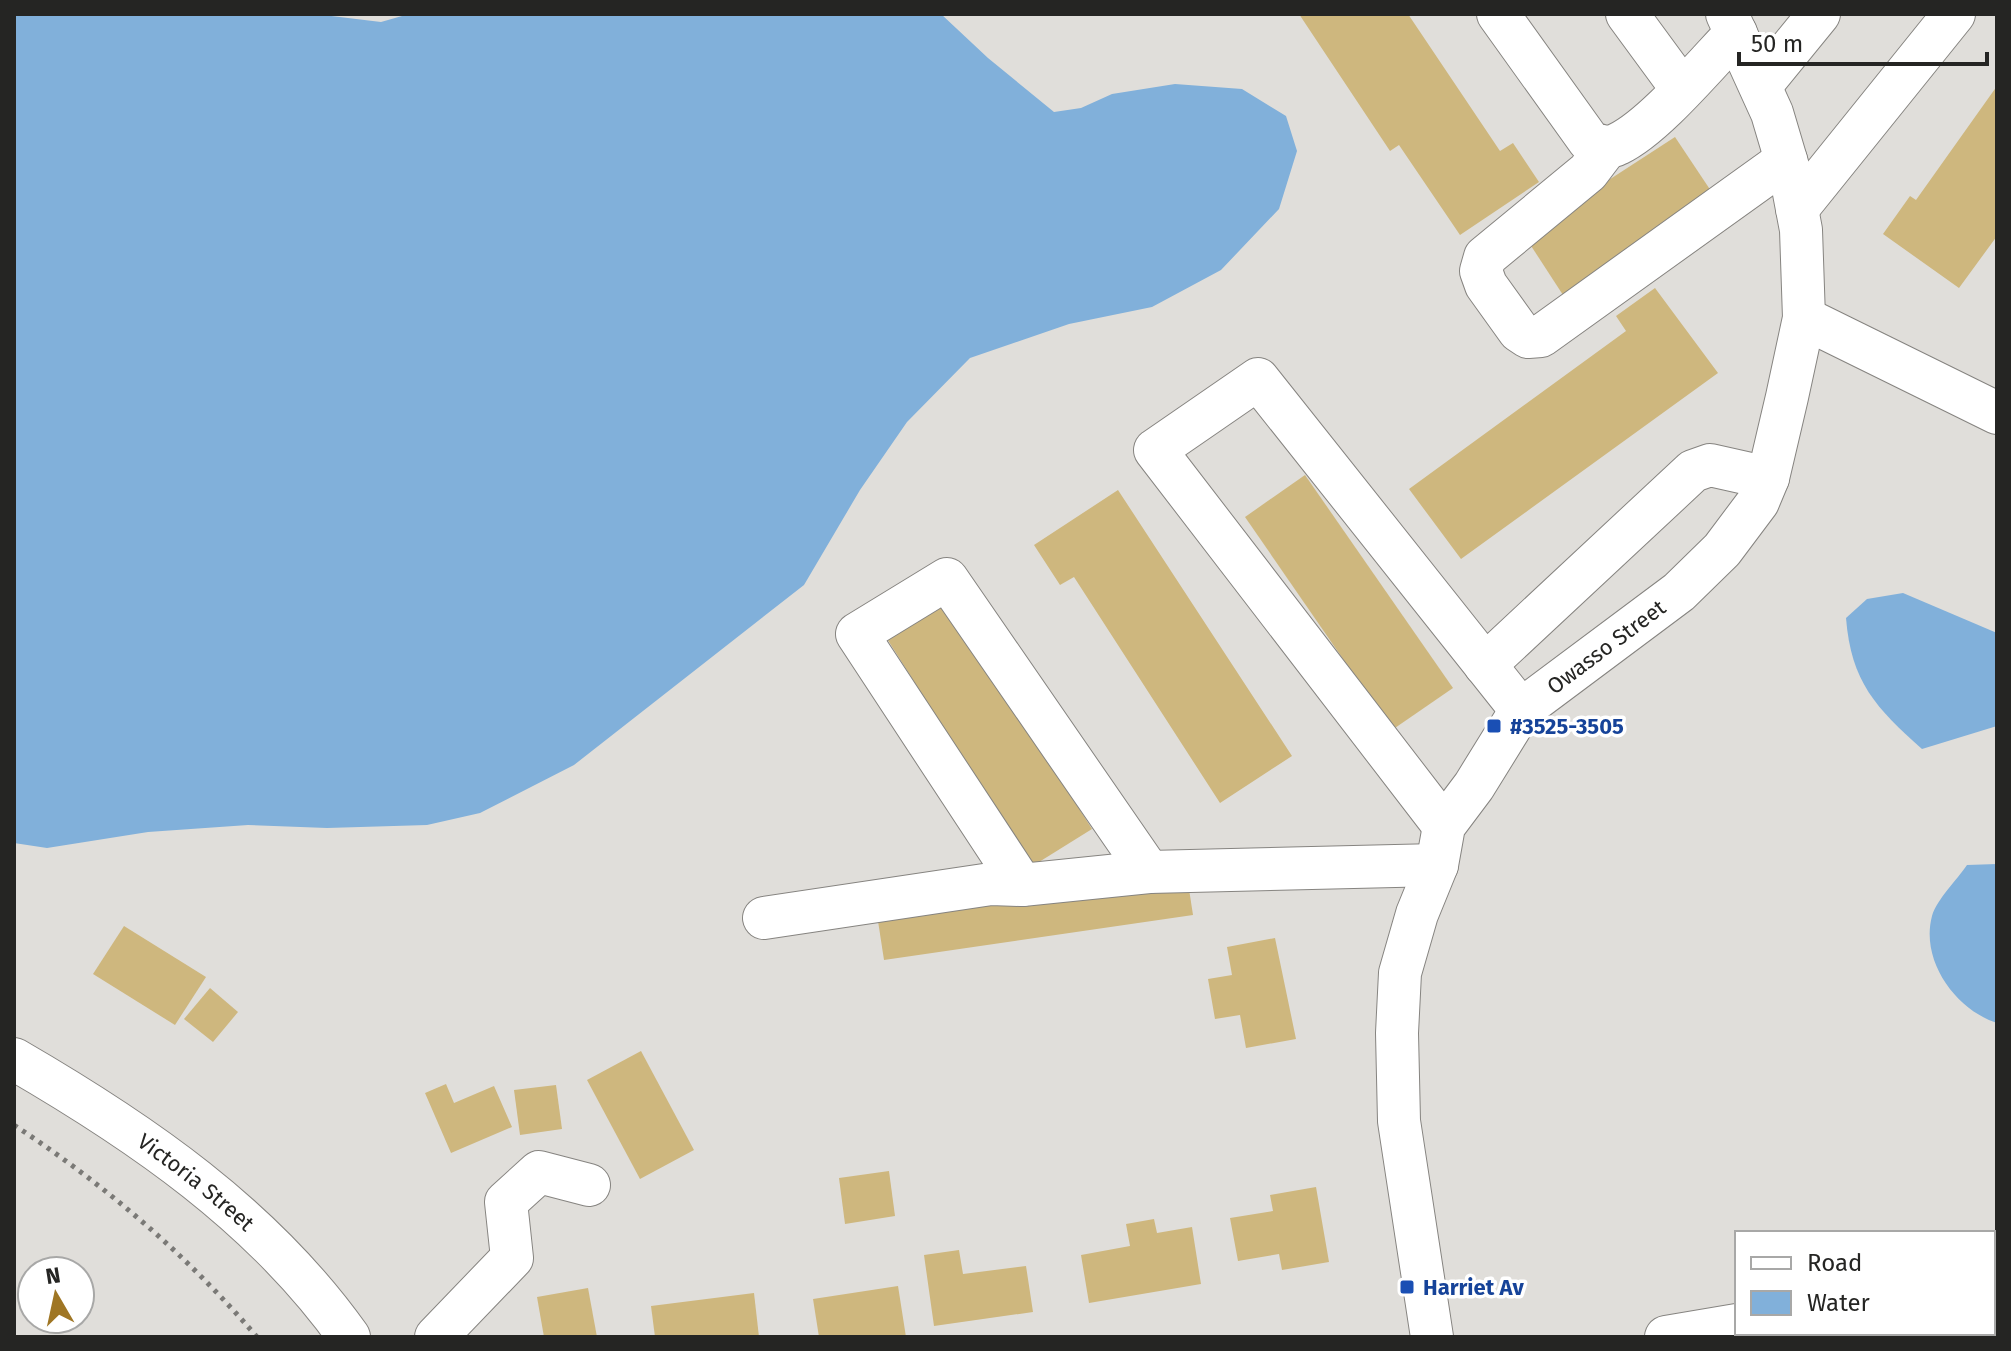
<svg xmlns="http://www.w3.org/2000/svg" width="2011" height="1351" font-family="'Fira Sans',sans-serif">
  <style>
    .water { fill: #81b0da }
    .building { fill: #ceb77e }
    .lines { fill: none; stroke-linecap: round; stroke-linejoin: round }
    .minor-casing { stroke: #868480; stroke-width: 44 }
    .path { stroke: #7a7976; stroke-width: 5; stroke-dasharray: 4 6; stroke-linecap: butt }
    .minor { stroke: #fff; stroke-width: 42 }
    .transit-dot { fill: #1a4fb4; stroke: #fff; stroke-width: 3 }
    .labels { text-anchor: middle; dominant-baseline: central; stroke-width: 7; stroke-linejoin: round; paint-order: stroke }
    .street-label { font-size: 22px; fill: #252523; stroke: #fff }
    .transit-label { font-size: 22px; font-weight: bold; fill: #164399; stroke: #fff; text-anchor: start }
  </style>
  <rect width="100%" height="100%" fill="#e0deda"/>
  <!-- water -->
  <g class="water">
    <path d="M14 14H315L381 22 409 14H941L988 58 1054 112 1081 108 1112 94 1175 84 1242 89 1286 116 1297 151 1279 209 1221 270 1152 307 1069 324 970 358 907 422 860 490 804 585 574 765 480 813 427 825 327 828 248 825 148 832 47 848 14 843Z"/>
    <path d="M1903 593 1997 633V726L1922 749C1876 708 1851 682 1846 618L1867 599Z"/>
    <path d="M1997 864V1023C1956 1010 1920 961 1932 916 1937 899 1957 880 1967 865Z"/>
  </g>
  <!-- building -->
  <g class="building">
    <path d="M1299 14H1408L1500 151 1513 143 1539 182 1460 235 1399 145 1390 151Z"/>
    <path d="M1997 86V236L1959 288 1883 234 1910 196 1916 200Z"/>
    <path d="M1675 137 1715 197 1563 295 1524 235Z"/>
    <path d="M1655 288 1718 373 1461 559 1409 489 1626 331 1616 316Z"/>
    <path d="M1305 475 1453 688 1392 730 1245 517Z"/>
    <path d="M1118 490 1292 756 1220 803 1074 577 1060 585 1034 545Z"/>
    <path d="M945 596 1092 829 1031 867 884 634Z"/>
    <path d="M1187 876 1193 915 884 960 878 921Z"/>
    <path d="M124 926 206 977 175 1025 93 974Z"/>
    <path d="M1275 938 1296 1039 1246 1048 1240 1015 1215 1019 1208 979 1232 975 1227 947Z"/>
    <path d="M210 988 238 1012 213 1042 184 1019Z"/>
    <path d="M641 1051 694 1150 640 1179 587 1080Z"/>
    <path d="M446 1084 454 1103 494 1086 512 1127 451 1153 425 1093Z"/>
    <path d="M556 1085 562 1129 520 1135 514 1090Z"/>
    <path d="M889 1171 895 1216 845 1224 839 1178Z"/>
    <path d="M1316 1187 1329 1262 1282 1270 1279 1254 1238 1261 1230 1218 1273 1211 1270 1195Z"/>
    <path d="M1154 1219 1157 1233 1192 1227 1201 1284 1089 1303 1081 1255 1130 1246 1126 1224Z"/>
    <path d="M959 1250 963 1274 1026 1266 1033 1312 934 1326 924 1255Z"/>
    <path d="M898 1286 906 1337H819L813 1299Z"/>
    <path d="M588 1288 597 1337H544L537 1297Z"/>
    <path d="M754 1293 759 1337H655L651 1306Z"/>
  </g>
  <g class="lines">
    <defs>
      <g id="minor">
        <path d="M1498 14 1589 141C1598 146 1609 149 1618 144 1654 127 1707 63 1736 33"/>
        <path d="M1627 14 1682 89"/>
        <path d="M1761 85 1819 14"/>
        <path d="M1607 147 1588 172 1485 257 1481 271 1486 285 1519 331 1528 337 1541 336 1786 160"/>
        <path d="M1797 209 1954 14"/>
        <path d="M1804 318 1997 413"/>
        <path d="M1485 665 1693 471 1710 465 1768 478"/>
        <path d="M1444 826 1155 450 1258 379 1521 710"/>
        <path d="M1022 885 857 634 947 579 1149 872"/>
        <path d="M764 918 991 884 1022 885 1149 872 1437 865"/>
        <path id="s1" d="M14 1059C140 1132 263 1216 349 1337"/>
        <path d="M1993 1283 1997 1282"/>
        <path d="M436 1337 512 1258 506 1202 539 1172 589 1185"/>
        <path id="s2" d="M1432 1337 1399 1121 1397 1033 1400 973 1417 914 1437 865 1444 826 1474 786 1521 710 1679 592 1722 550 1758 502 1768 478 1787 397 1804 318 1801 230 1791 177 1772 113 1727 14"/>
        <path d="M1666 1337 1737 1325"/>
      </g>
    </defs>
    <!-- minor casing -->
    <use href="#minor" class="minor-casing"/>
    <!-- path -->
    <path class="path" d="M14 1125C105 1185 186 1254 257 1337"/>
    <!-- minor -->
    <use href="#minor" class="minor"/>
  </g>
  <!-- markers -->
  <g class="transit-dot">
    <rect x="1486" y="718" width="16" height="16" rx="4"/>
    <rect x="1399" y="1279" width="16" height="16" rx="4"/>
  </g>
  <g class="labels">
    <!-- street labels -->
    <g class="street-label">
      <text stroke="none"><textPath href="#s2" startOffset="766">Owasso Street</textPath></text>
      <text stroke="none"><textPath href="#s1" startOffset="220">Victoria Street</textPath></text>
    </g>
    <!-- transit labels -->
    <g class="transit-label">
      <text x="1510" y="726">#3525-3505</text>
      <text x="1423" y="1287">Harriet Av</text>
    </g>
  </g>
  <!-- border -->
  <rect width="2011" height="1351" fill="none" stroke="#252523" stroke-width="32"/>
  <!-- legend -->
  <rect x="1735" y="1231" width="260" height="104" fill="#ffffff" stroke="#a8a8a7" stroke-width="2"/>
  <rect x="1751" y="1257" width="40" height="12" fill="#ffffff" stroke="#a8a8a7" stroke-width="2"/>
  <text x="1807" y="1271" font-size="24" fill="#252523">Road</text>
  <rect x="1751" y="1291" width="40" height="24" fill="#81b0da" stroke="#a8a8a7" stroke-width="2"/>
  <text x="1807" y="1311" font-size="24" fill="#252523">Water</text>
  <!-- north arrow -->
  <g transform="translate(56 1295) rotate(351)"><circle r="38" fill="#ffffff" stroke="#a8a8a7" stroke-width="2"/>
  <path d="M0-6L14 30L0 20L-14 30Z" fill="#9f7624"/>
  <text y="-12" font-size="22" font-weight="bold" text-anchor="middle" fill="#252523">N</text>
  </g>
  <!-- scale -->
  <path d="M1739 52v12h248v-12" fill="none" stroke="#252523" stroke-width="4"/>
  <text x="1751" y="52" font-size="24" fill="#252523" stroke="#ffffff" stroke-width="6" paint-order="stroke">50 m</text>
</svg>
